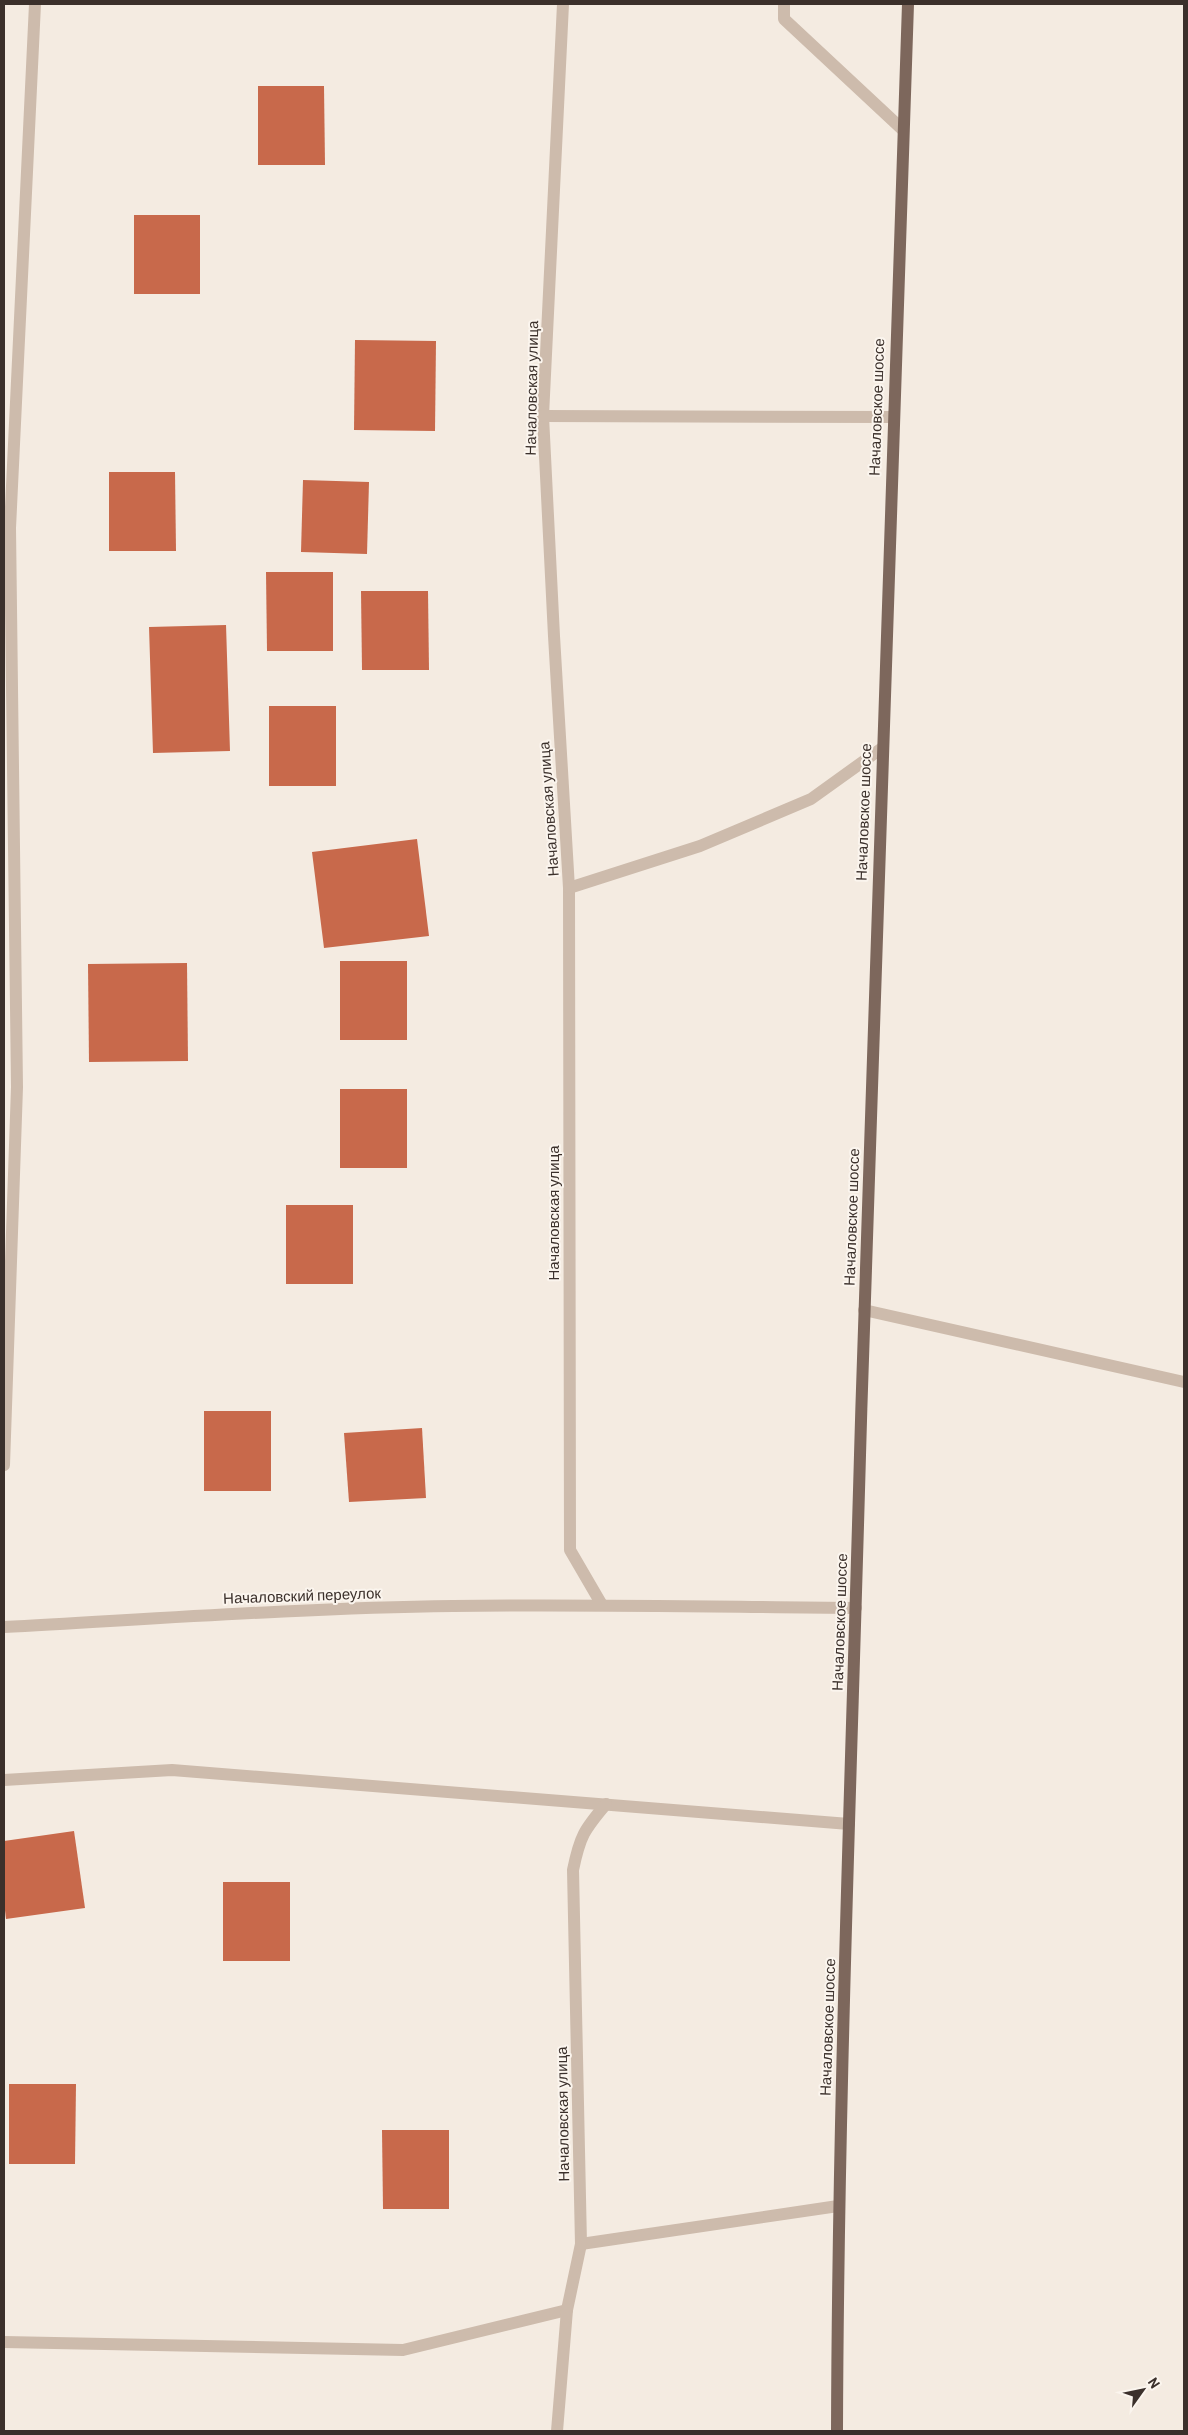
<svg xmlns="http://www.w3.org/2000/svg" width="1188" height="2435" font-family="Barlow,sans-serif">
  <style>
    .building { fill: #c8694b }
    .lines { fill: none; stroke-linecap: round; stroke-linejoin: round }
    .minor { stroke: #cdbbac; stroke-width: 12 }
    .major { stroke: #7d675c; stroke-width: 12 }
    .labels { text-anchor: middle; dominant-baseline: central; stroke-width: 4; stroke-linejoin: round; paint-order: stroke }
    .street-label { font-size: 15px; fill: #3b302b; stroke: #fbf5ee }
  </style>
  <rect width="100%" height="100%" fill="#f4ebe1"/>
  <!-- building -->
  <g class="building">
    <path d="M258 86H324L325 165H258Z"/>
    <rect x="134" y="215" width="66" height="79"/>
    <path d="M355 340 436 341 435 431 354 430Z"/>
    <path d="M109 472H175L176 551H109Z"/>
    <path d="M303 480 369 482 367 554 301 552Z"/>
    <path d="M266 572H333V651H267Z"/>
    <path d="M361 591H428L429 670H362Z"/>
    <path d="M226 625 230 751 153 753 149 627Z"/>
    <rect x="269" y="706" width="67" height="80"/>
    <path d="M417 839 429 936 324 948 312 852Z"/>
    <rect x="340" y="961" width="67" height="79"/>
    <path d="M187 963 188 1061 89 1062 88 964Z"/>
    <rect x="340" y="1089" width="67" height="79"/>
    <rect x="286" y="1205" width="67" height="79"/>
    <rect x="204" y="1411" width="67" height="80"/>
    <path d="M422 1428 426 1498 349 1502 344 1433Z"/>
    <path d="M74 1831 85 1908 6 1919 4 1902V1841Z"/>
    <rect x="223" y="1882" width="67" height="79"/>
    <path d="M9 2084H76L75 2164H9Z"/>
    <path d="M382 2130H449V2209H383Z"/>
  </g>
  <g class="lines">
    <!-- minor -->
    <g class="minor">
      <path d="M563 4 543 416 554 636 569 888 570 1550 602 1605"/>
      <path d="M784 4V19L903 130"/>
      <path d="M543 416 892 417"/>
      <path d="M569 888 700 846 811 799 882 748"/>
      <path d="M864 1310 1184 1382"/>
      <path d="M4 1465 17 1087 10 528 35 4"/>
      <path d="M4 1627C153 1619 303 1608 453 1606 587 1604 721 1607 856 1608"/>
      <path d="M4 1780 172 1770 849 1824"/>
      <path d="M581 2244 838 2206"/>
      <path d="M4 2342 403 2350 567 2310"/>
      <path d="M557 2431 567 2310 581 2244 573 1870C580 1836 584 1830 606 1804"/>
    </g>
    <!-- major -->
    <path class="major" d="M837 2431C838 2106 851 1781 860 1455 874 971 889 487 908 4"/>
  </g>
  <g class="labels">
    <!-- street labels -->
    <g class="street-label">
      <text transform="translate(531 388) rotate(-89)">Началовская улица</text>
      <text transform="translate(876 407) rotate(-88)">Началовское шоссе</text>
      <text transform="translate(548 809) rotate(-94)">Началовская улица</text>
      <text transform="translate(863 812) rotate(-88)">Началовское шоссе</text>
      <text transform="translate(553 1213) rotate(-90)">Началовская улица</text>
      <text transform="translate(851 1217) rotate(-88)">Началовское шоссе</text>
      <text transform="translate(302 1595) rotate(-2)">Началовский переулок</text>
      <text transform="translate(839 1622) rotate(-88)">Началовское шоссе</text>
      <text transform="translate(827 2027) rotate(-88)">Началовское шоссе</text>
      <text transform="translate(562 2114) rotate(-91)">Началовская улица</text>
    </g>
  </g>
  <!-- border -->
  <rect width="1188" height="2435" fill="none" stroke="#3b302b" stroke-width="10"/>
  <!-- north arrow -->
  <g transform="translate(1143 2390) rotate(57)" stroke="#fbf5ee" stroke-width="4" paint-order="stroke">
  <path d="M0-4L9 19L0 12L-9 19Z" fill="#3b302b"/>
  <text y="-8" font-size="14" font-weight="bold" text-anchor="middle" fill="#3b302b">N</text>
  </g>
</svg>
